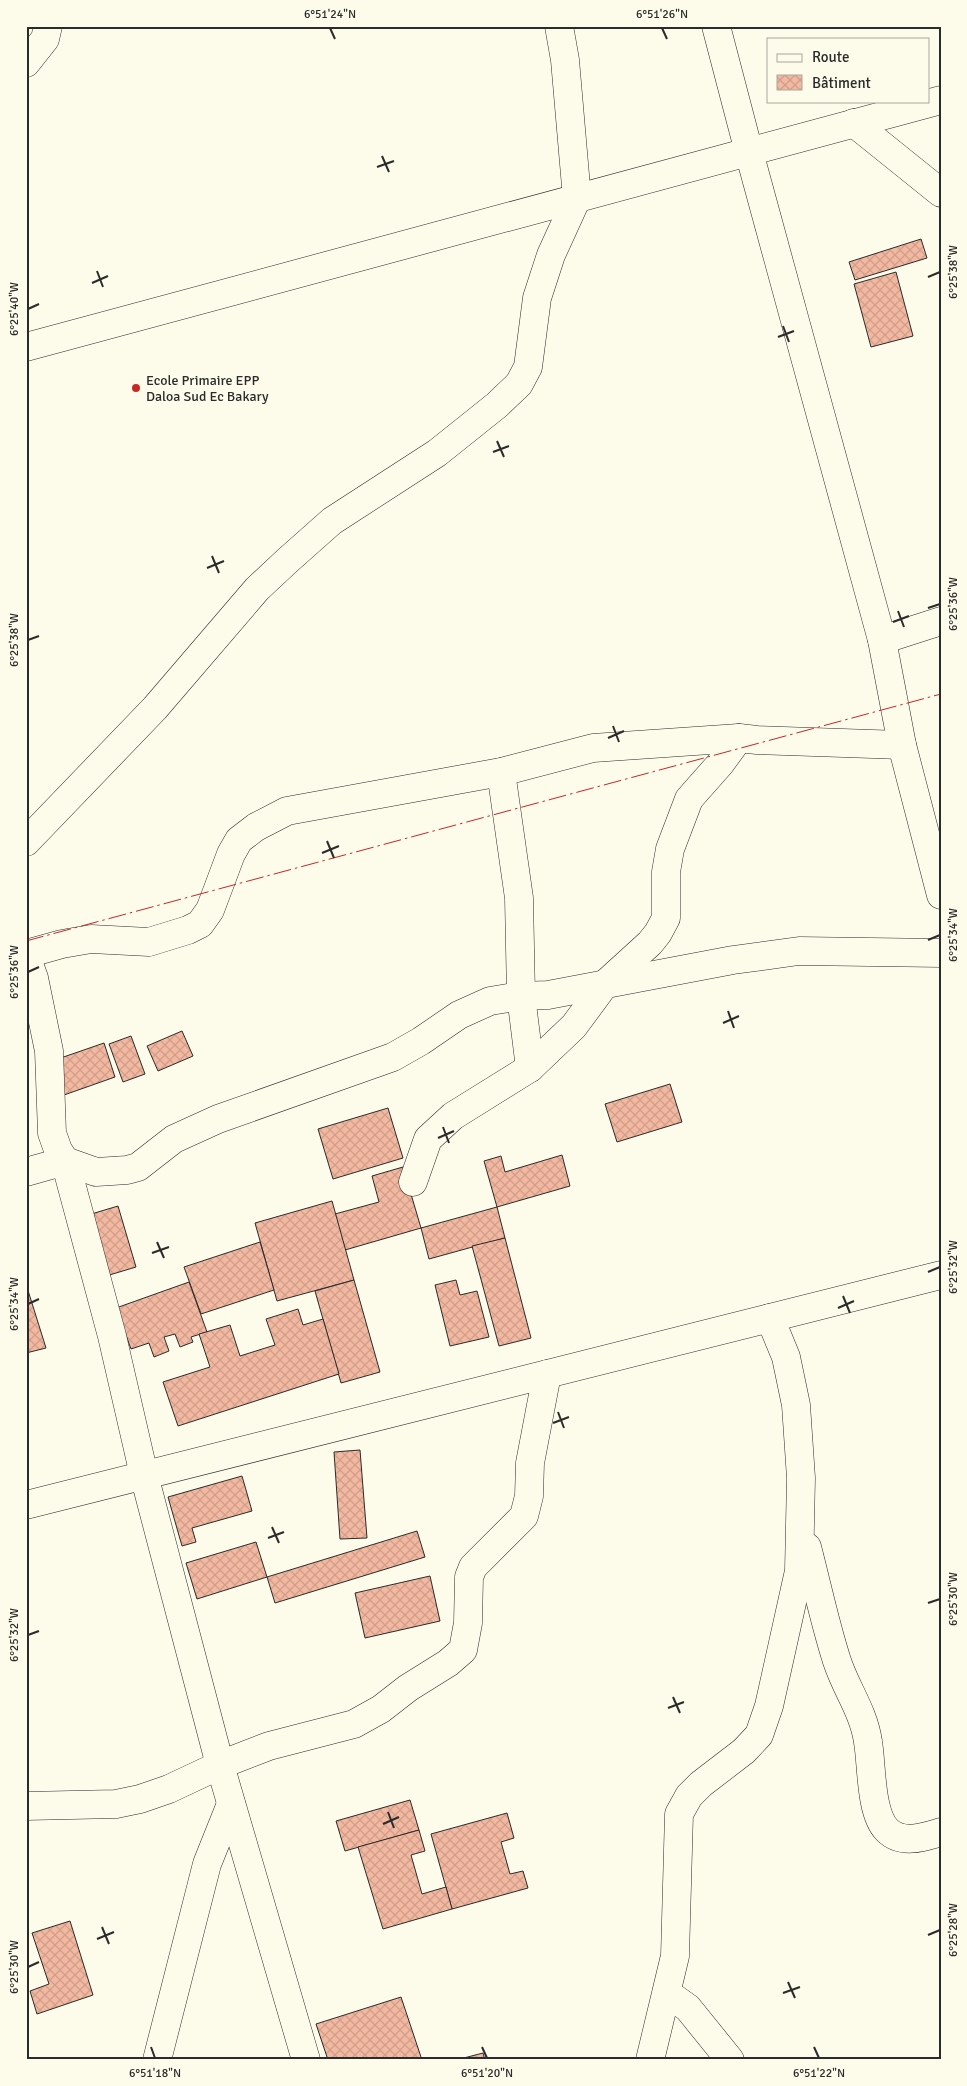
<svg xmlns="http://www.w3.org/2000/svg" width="967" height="2086" font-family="Signika,sans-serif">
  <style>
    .building { fill: url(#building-cross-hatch); stroke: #2b2b2b }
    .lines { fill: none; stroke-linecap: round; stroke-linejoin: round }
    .minor-casing { stroke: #2b2b2b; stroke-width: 29 }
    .minor { stroke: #fdfbea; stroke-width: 28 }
    .power { stroke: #c62828; stroke-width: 1; stroke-dasharray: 18 4 2.5 4; stroke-linecap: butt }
    .ticks { fill: none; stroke: #2b2b2b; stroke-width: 2 }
    .poi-dot { fill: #c62828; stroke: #fdfbea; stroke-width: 2 }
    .labels { text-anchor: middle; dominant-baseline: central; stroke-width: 4; stroke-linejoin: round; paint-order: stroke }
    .poi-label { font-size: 14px; fill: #2b2b2b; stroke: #fdfbea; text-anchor: start }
    .neatline { fill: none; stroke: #2b2b2b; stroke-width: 2 }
    .ticks-label { font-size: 12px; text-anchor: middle; fill: #2b2b2b }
  </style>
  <defs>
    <pattern id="building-cross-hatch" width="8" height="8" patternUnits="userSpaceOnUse" patternTransform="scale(1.25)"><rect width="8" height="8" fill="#f2b8a0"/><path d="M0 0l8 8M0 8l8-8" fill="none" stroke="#d09e8a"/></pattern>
  </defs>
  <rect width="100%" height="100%" fill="#fdfbea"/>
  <!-- building -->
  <g class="building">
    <path d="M921 239 927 258 855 280 849 262Z"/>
    <path d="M896 272 913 336 871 347 854 284Z"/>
    <path d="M182 1031 193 1056 158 1071 147 1046Z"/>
    <path d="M131 1036 145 1074 123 1082 109 1044Z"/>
    <path d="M104 1043 115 1077 64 1095 52 1061Z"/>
    <path d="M670 1084 682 1122 617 1142 605 1104Z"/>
    <path d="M388 1108 403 1158 333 1179 318 1129Z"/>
    <path d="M562 1155 570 1186 497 1207 484 1161 501 1156 505 1172Z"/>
    <path d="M403 1167 421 1228 345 1250 335 1214 379 1202 372 1176Z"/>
    <path d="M332 1201 354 1280 277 1301 255 1223Z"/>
    <path d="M118 1206 136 1267 106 1276 88 1215Z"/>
    <path d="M497 1207 505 1238 429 1259 421 1228Z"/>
    <path d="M505 1238 531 1338 499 1346 472 1246Z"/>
    <path d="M260 1242 274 1290 201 1314 184 1267Z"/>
    <path d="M354 1280 380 1372 341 1383 315 1291Z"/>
    <path d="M456 1280 460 1295 477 1291 489 1337 450 1346 435 1285Z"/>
    <path d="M189 1282 207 1332 191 1337 193 1342 180 1347 175 1334 164 1337 169 1351 154 1357 149 1343 131 1349 116 1308Z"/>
    <path d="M26 1284 46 1348 26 1353Z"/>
    <path d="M298 1309 303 1325 323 1319 339 1374 178 1426 163 1382 210 1367 199 1334 230 1325 240 1356 275 1345 266 1319Z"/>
    <path d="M360 1450 367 1538 340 1539 334 1452Z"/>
    <path d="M242 1476 252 1511 192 1528 196 1542 182 1546 168 1497Z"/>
    <path d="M417 1531 425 1557 275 1603 267 1577Z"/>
    <path d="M256 1542 267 1577 197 1599 186 1563Z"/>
    <path d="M430 1576 440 1621 365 1638 355 1593Z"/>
    <path d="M410 1800 419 1830 345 1851 336 1821Z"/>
    <path d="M507 1813 514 1838 501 1842 510 1874 523 1871 528 1888 452 1909 431 1834Z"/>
    <path d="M419 1830 425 1851 411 1855 422 1894 446 1887 452 1909 383 1929 358 1847Z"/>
    <path d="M70 1921 93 1995 37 2014 30 1991 49 1984 32 1933Z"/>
    <path d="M401 1997 422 2060H328L316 2024Z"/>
    <path d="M483 2053 485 2060H456Z"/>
  </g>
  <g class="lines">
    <defs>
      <g id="minor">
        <path d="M716 26 749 152 882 640 902 745 941 895"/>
        <path d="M26 63 45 39 48 26"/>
        <path d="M854 123 941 193"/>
        <path d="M26 347 941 100"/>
        <path d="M882 640 941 621"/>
        <path d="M501 772 519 898 521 996 530 1068"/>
        <path d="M26 842 155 708 257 589 288 560 332 521 437 453 497 405 519 384 528 367 537 298 551 255 577 198 565 60 559 26"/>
        <path d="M26 954 62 944 91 939 149 942 188 930 200 924 210 910 231 854 239 840 256 827 287 811 501 772 593 748 739 738 757 740 902 745"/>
        <path d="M26 956 34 978 49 1051 52 1133 58 1150 65 1161 112 1336 144 1475 220 1765 306 2060"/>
        <path d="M26 1172 65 1161 96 1172 127 1170 138 1167 174 1139 218 1119 393 1057 421 1041 459 1015 490 1001 521 996 548 995 733 960 799 951 941 953"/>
        <path d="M413 1182 428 1139 453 1116 530 1068 574 1026 605 984 650 943 658 933 666 918V872L670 849 689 799 720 764 739 738"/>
        <path d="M26 1505 941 1275"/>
        <path d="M807 1547C817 1585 825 1624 837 1661 846 1689 864 1712 868 1742 872 1765 870 1813 887 1830 902 1845 924 1837 941 1832"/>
        <path d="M26 1806 116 1804 140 1799 169 1789 220 1765 269 1746 354 1724 381 1709 408 1688 448 1663 463 1650 468 1623 469 1577 473 1567 524 1516 529 1496 530 1463 547 1374"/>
        <path d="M667 1993 688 2008 730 2060"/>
        <path d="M157 2060 207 1864 231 1804"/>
        <path d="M650 2060 675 1956 679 1814 689 1796 701 1784 744 1751 759 1735 769 1706 799 1571 801 1478 796 1405 786 1357 770 1318"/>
      </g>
    </defs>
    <!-- minor casing -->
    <use href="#minor" class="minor-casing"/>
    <!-- minor -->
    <use href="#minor" class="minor"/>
    <!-- power -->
    <path class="power" d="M26 941 941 694"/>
  </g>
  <!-- ticks -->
  <path class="ticks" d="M330 28 335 39M662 28 667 39M382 156 389 172M377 167 394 161M97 271 103 287M928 277 940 272M92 283 108 276M28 309 39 304M783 326 789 342M778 337 794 331M497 441 504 457M493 452 509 446M212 556 219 573M207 568 224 561M928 608 940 604M898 611 904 627M893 622 909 616M28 640 39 636M613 726 619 742M608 738 624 731M327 841 334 858M322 853 339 846M928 940 940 935M28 972 39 967M728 1011 734 1028M723 1023 739 1016M443 1127 449 1143M438 1138 454 1131M157 1242 164 1258M152 1253 169 1247M928 1272 940 1267M843 1296 850 1313M28 1304 39 1299M838 1308 854 1301M558 1412 564 1428M553 1423 569 1417M272 1527 279 1543M268 1538 284 1532M928 1603 940 1599M28 1635 39 1631M673 1697 680 1713M668 1708 684 1702M388 1812 394 1828M383 1824 399 1817M102 1927 109 1944M928 1935 940 1930M97 1939 114 1932M28 1967 39 1962M788 1982 795 1998M783 1993 800 1987M151 2047 155 2058M482 2047 487 2058M814 2047 819 2058"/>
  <!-- markers -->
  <circle class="poi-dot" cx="136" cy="388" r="5"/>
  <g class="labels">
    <!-- poi labels -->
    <g class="poi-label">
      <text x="146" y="380">Ecole Primaire EPP<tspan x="146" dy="16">Daloa Sud Ec Bakary</tspan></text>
    </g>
  </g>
  <!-- border -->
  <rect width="967" height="2086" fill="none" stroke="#fdfbea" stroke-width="55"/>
  <!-- legend -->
  <rect x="767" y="38" width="162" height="65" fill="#fdfbea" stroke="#a9a89e"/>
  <rect x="777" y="54" width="25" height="8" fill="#fdfbea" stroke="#a9a89e"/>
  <text x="812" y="62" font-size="15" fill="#2b2b2b">Route</text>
  <rect x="777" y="75" width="25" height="15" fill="url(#building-cross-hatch)" stroke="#a9a89e"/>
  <text x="812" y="88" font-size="15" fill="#2b2b2b">Bâtiment</text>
  <rect x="28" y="28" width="912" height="2030" class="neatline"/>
  <g class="ticks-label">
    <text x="330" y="18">6°51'24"N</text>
    <text x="662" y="18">6°51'26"N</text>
    <text transform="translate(953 272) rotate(-90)" y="4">6°25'38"W</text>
    <text transform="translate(14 309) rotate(-90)" y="4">6°25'40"W</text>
    <text transform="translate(953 604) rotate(-90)" y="4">6°25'36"W</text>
    <text transform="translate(14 640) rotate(-90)" y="4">6°25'38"W</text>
    <text transform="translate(953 935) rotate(-90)" y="4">6°25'34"W</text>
    <text transform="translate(14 972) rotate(-90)" y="4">6°25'36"W</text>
    <text transform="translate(953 1267) rotate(-90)" y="4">6°25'32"W</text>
    <text transform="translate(14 1304) rotate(-90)" y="4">6°25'34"W</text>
    <text transform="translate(953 1599) rotate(-90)" y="4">6°25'30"W</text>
    <text transform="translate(14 1635) rotate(-90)" y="4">6°25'32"W</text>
    <text transform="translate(953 1930) rotate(-90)" y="4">6°25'28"W</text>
    <text transform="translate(14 1967) rotate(-90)" y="4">6°25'30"W</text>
    <text x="155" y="2077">6°51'18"N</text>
    <text x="487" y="2077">6°51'20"N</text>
    <text x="819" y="2077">6°51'22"N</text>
  </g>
</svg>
